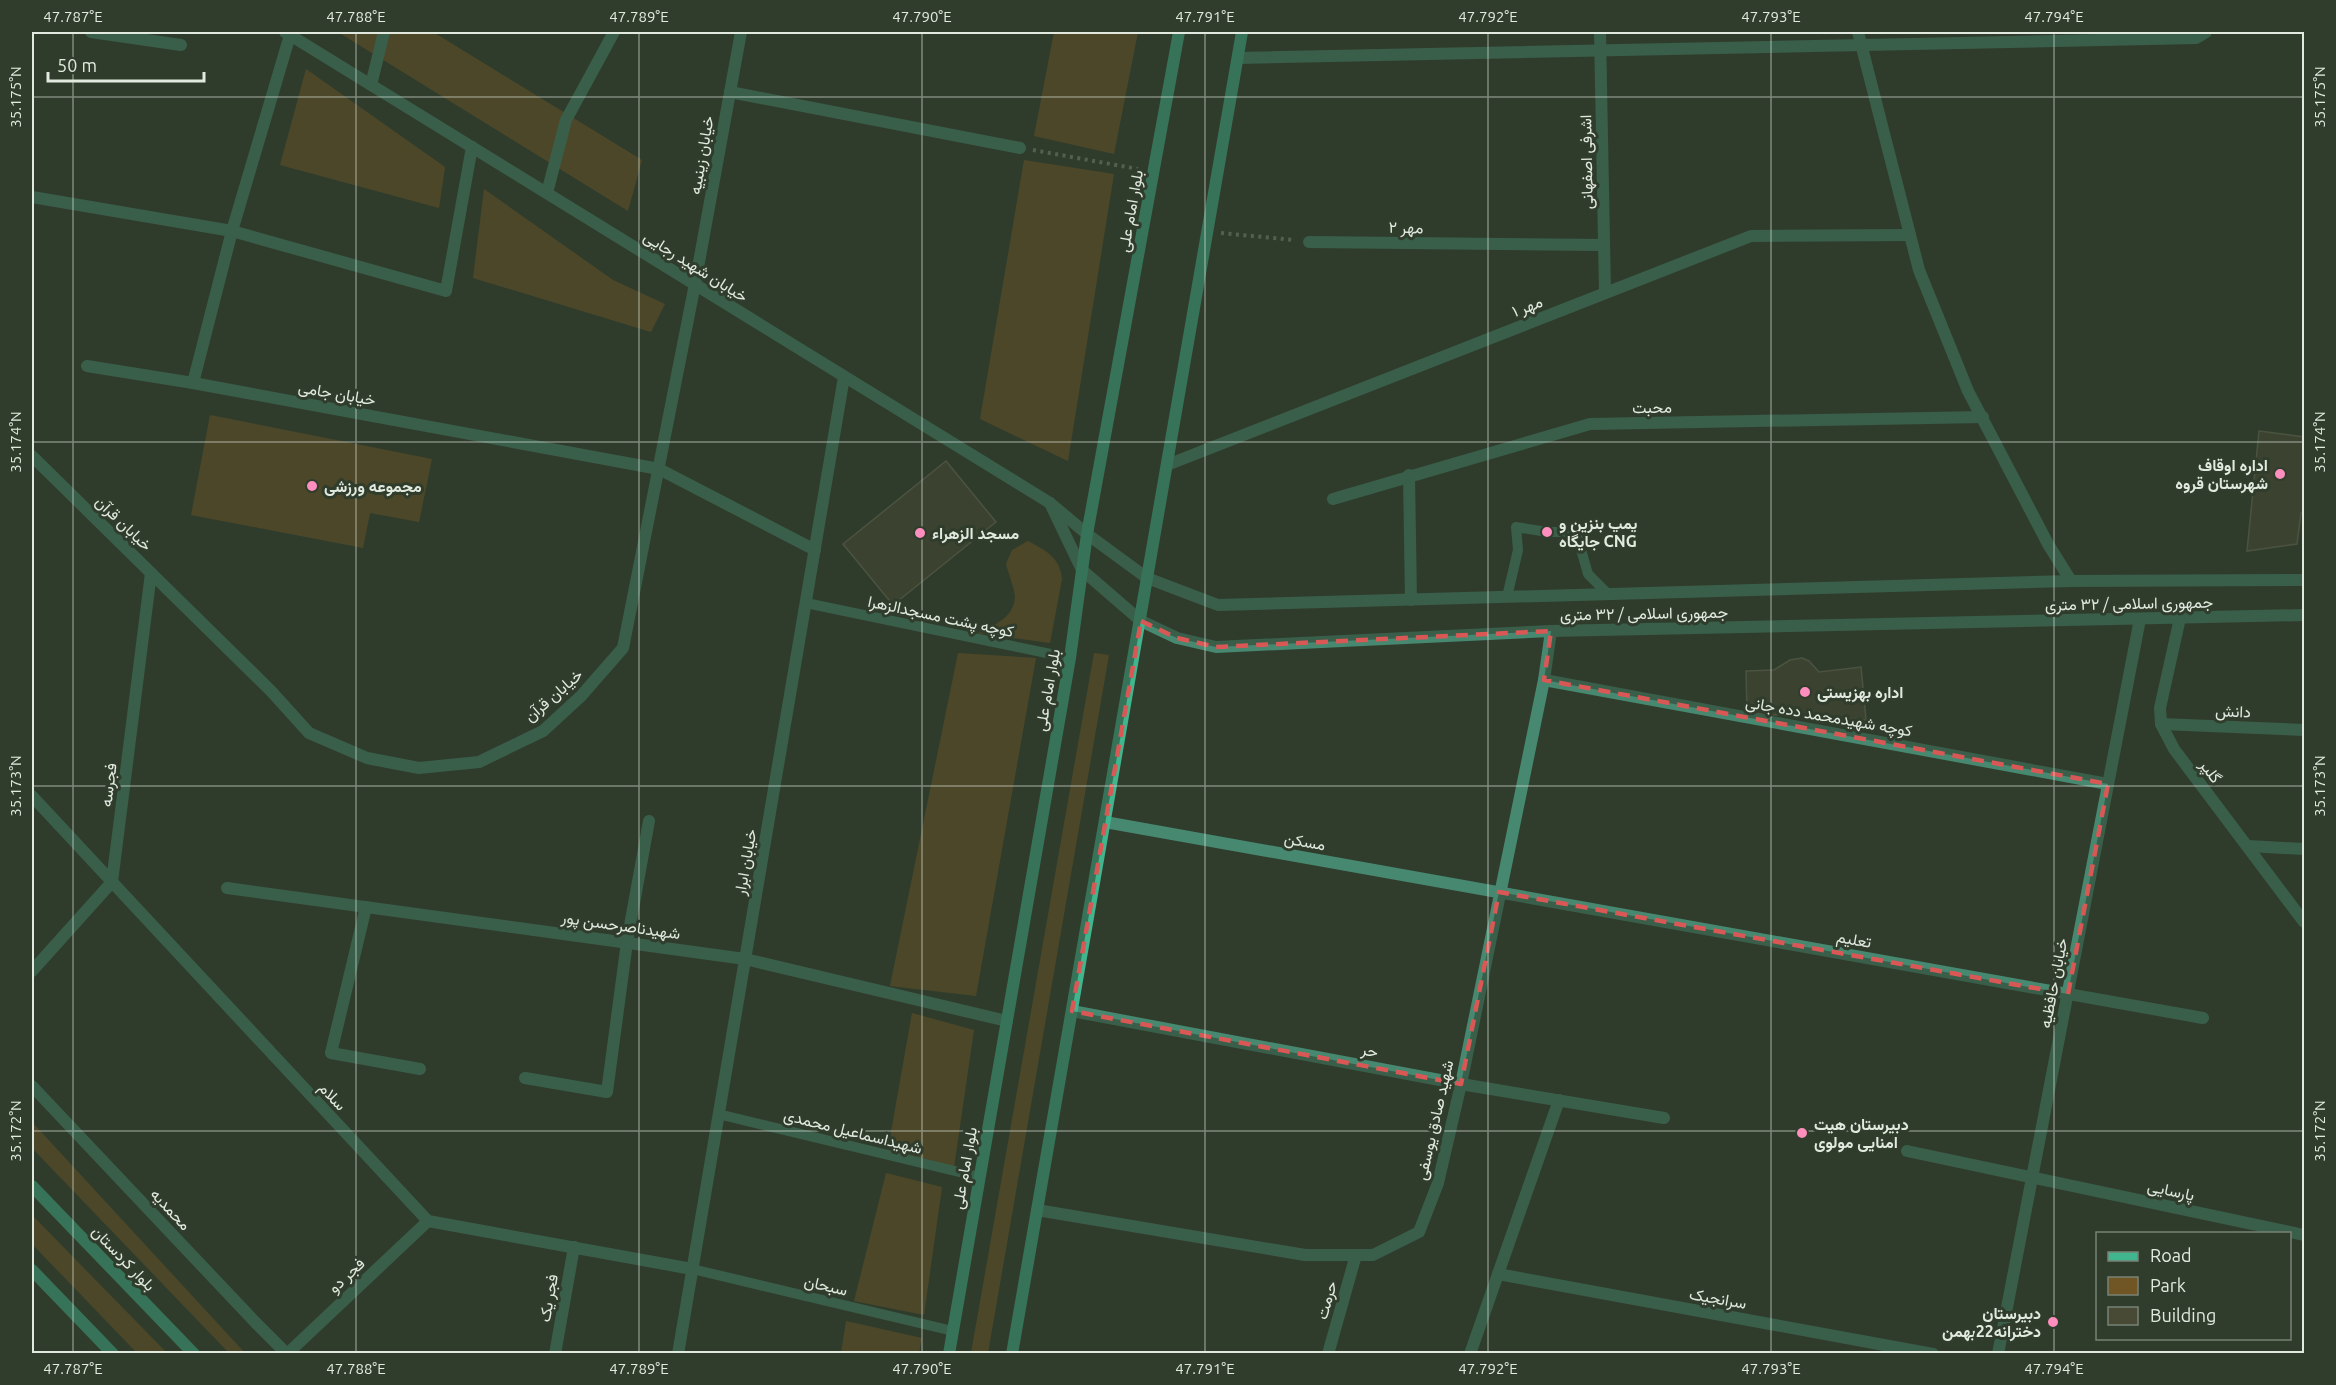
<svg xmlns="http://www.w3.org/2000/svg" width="2336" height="1385" font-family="Ubuntu,Vazirmatn,sans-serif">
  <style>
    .green { fill: #705625 }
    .building { fill: #494a35; stroke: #6e6f59; stroke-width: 1.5 }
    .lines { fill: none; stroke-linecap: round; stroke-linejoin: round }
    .path { stroke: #7f897c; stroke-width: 4; stroke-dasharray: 3 4.5; stroke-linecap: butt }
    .service { stroke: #468870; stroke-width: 10 }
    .minor { stroke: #468870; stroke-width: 12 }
    .tertiary { stroke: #468870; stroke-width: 12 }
    .secondary { stroke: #41b58e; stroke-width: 12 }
    .marked { fill: none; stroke: #d95856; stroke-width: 4.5; stroke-dasharray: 12 8; stroke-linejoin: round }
    .ticks { fill: none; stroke: #e2eae0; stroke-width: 1.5; stroke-opacity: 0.45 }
    .poi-dot { fill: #fe8ebd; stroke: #303c2c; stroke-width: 2 }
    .labels { text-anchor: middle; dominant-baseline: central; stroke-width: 6; stroke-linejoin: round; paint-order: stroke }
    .street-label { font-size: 16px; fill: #e2eae0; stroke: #303c2c }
    .poi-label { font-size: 16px; font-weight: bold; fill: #e2eae0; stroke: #303c2c; text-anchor: start }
    .neatline { fill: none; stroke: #e2eae0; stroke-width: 2 }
    .ticks-label { font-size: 15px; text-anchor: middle; fill: #e2eae0 }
  </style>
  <rect width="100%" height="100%" fill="#303c2c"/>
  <!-- green -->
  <g class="green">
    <path d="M338 32H433L642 160 628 211Z"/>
    <path d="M1054 32H1138L1114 154 1034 136Z"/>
    <path d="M306 69 445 167 439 208 280 165Z"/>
    <path d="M1024 160 1114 174 1068 461 980 419Z"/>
    <path d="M484 189 613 280 665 304 651 332 473 278Z"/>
    <path d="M210 415 432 459 419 522 370 513 363 548 191 515Z"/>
    <path d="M1028 541C1046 551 1060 557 1062 579L1050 643 978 633C994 625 1014 618 1015 597 1015 590 1008 572 1006 564L1012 550Z"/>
    <path d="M958 653 1036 658 976 996 890 986Z"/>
    <path d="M1094 653 1109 655 988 1353H971Z"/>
    <path d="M912 1013 974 1030 954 1167 888 1149Z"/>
    <path d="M32 1122 245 1353H229L32 1148Z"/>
    <path d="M886 1173 942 1187 924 1315 854 1301Z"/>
    <path d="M32 1215 167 1353H137L32 1244Z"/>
    <path d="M846 1321 922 1338 919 1353H841Z"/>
  </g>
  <!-- building -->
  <g class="building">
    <path d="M2259 431 2304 437V511L2301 513 2297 544 2247 551Z"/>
    <path d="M946 461 996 522 893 605 843 544Z"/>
    <path d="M1802 658 1809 661 1819 672 1861 667 1866 720 1747 713 1746 671 1774 670 1790 660Z"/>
  </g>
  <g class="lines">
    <!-- path -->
    <g class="path">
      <path d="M1033 150 1138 169"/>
      <path d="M1221 233 1294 240"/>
    </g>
    <!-- service -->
    <g class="service">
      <path d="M1507 597 1518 550 1516 527 1547 532H1576L1588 574 1608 594"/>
      <path d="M806 603 1070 658"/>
      <path d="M718 1114 980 1177"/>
      <path d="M692 1269 953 1331"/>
    </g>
    <!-- minor -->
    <g class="minor">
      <path d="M91 32 181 45"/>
      <path d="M285 32 1050 503 1087 534 1147 578"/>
      <path d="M1600 32 1605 293"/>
      <path d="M1858 32 1919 270 1968 391 2048 544 2071 581"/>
      <path d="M290 35 232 231 193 383 659 469 815 550"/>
      <path d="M1238 58 2196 38 2206 32"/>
      <path d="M371 85 384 32"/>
      <path d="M730 92 1020 148"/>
      <path d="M547 193 566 120 614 32"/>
      <path d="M32 197 232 231 446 291 472 147"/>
      <path d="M1309 242 1604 245"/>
      <path d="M87 366 193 383"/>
      <path d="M32 456 271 691 309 733 367 758 419 768 479 762 543 731 581 696 623 648 695 284 741 32"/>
      <path d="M1167 465 1751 236 1910 235"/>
      <path d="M1409 475 1411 600"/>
      <path d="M1333 499 1590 424 1983 417"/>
      <path d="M2180 618 2160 708 2161 724 2174 749 2304 922"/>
      <path d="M1544 680 2108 784"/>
      <path d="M2161 724 2304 730"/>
      <path d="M32 796 428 1221 692 1269"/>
      <path d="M1105 822 2203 1018"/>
      <path d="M2248 846 2304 849"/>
      <path d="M227 888 745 959 1007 1021"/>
      <path d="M366 907 331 1053 420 1069"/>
      <path d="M32 971 112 882 151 573"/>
      <path d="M1072 1011 1461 1084 1664 1118"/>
      <path d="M525 1078 607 1092 627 942 649 821"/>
      <path d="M32 1086 255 1322 287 1354"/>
      <path d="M1907 1151 2304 1235"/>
      <path d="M1037 1210 1305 1255H1373L1419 1232 1438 1183 1461 1084 1544 680 1551 631"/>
      <path d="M1498 1274 1933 1354"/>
      <path d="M287 1354 428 1221"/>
      <path d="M555 1354 574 1247"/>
      <path d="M678 1354 844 377"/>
      <path d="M1328 1354 1356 1255"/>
      <path d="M1470 1354 1559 1100"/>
      <path d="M1998 1354 2140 619"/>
    </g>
    <!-- tertiary -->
    <g class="tertiary">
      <path d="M1050 503 1082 570 1141 621 1177 638 1216 647 1551 631 2304 615"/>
      <path d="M1147 578 1218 605 2071 581 2304 580"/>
    </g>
    <!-- secondary -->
    <g class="secondary">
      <path d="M32 1186 194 1354"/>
      <path d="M32 1270 113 1354"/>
      <path d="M949 1354 1070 658 1087 534 1179 32"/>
      <path d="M1012 1354 1242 32"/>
    </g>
  </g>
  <!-- marked area -->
  <path d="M0 0H2336V1385H0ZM1141 621 1177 638 1216 647 1551 631 1544 680 2108 784 2068 994 1499 892 1461 1084 1072 1011Z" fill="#303c2c" fill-opacity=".55" fill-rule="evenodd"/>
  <path class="marked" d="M1141 621 1177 638 1216 647 1551 631 1544 680 2108 784 2068 994 1499 892 1461 1084 1072 1011Z"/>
  <!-- ticks -->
  <path class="ticks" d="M73 32V1354M356 32V1354M639 32V1354M922 32V1354M1205 32V1354M1488 32V1354M1771 32V1354M2054 32V1354M32 97H2304M32 442H2304M32 786H2304M32 1131H2304"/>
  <!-- markers -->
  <g class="poi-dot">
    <circle cx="2280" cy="474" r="6"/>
    <circle cx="312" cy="486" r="6"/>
    <circle cx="1547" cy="532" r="6"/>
    <circle cx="920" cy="533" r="6"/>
    <circle cx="1805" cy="692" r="6"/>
    <circle cx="1802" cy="1133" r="6"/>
    <circle cx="2053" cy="1322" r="6"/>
  </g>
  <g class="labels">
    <!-- street labels -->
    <g class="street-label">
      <text transform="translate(701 155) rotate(-80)">خیابان زینبیه</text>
      <text transform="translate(1586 162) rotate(-91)">اشرفی اصفهانی</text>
      <text transform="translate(1130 211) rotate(-80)">بلوار امام علی</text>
      <text transform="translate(1406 227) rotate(1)">مهر ۲</text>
      <text transform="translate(696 266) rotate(32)">خیابان شهید رجایی</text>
      <text transform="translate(1527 306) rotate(-21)">مهر ۱</text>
      <text transform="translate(337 393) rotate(10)">خیابان جامی</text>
      <text transform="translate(1652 407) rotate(-1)">محبت</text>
      <text transform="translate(124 523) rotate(44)">خیابان قرآن</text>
      <text transform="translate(2129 603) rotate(-1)">جمهوری اسلامی / ۳۲ متری</text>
      <text transform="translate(1644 613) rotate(-1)">جمهوری اسلامی / ۳۲ متری</text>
      <text transform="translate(941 616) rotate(12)">کوچه پشت مسجدالزهرا</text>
      <text transform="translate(1047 690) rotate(-80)">بلوار امام علی</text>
      <text transform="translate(553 695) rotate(-41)">خیابان قرآن</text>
      <text transform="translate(2233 711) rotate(2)">دانش</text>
      <text transform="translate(1829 716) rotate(10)">کوچه شهیدمحمد دده جانی</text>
      <text transform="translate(2211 771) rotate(53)">گلپر</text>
      <text transform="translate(108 785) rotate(-83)">فجرسه</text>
      <text transform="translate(1305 841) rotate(10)">مسکن</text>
      <text transform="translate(745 862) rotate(-80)">خیابان ابرار</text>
      <text transform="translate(621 925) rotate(8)">شهیدناصرحسن پور</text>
      <text transform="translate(1854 939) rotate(10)">تعلیم</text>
      <text transform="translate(2053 983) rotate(-79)">خیابان حافظیه</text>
      <text transform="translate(1370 1050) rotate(11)">حر</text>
      <text transform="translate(333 1096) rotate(47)">سلام</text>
      <text transform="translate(1434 1120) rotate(-77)">شهید صادق یوسفی</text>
      <text transform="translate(853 1131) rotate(14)">شهیداسماعیل محمدی</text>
      <text transform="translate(964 1168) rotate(-80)">بلوار امام علی</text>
      <text transform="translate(2171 1190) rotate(12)">پارسایی</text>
      <text transform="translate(171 1209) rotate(47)">محمدیه</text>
      <text transform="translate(124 1258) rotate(46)">بلوار کردستان</text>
      <text transform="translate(346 1275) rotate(-43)">فجر دو</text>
      <text transform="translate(826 1285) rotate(13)">سبحان</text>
      <text transform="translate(548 1298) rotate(-80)">فجر یک</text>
      <text transform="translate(1718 1298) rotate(10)">سرانجیک</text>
      <text transform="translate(1326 1300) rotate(-74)">حرمت</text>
    </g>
    <!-- poi labels -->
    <g class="poi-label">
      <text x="2268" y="465" text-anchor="end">اداره اوقاف<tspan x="2268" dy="18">شهرستان قروه</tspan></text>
      <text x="324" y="486">مجموعه ورزشی</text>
      <text x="1559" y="523">پمپ بنزین و<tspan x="1559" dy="18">جایگاه CNG</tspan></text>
      <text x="932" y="533">مسجد الزهراء</text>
      <text x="1817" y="692">اداره بهزیستی</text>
      <text x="1814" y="1124">دبیرستان هیت<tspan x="1814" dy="18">امنایی مولوی</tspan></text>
      <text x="2041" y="1313" text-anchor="end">دبیرستان<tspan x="2041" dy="18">دخترانه22بهمن</tspan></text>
    </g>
  </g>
  <!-- border -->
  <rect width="2336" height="1385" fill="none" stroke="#303c2c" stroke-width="66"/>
  <!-- legend -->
  <rect x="2096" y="1232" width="195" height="108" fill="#303c2c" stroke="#778274" stroke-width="1.5"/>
  <rect x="2108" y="1252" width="30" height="9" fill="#41b58e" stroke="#778274" stroke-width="1.5"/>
  <text x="2150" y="1262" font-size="18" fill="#e2eae0">Road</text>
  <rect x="2108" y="1277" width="30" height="18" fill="#705625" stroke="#778274" stroke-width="1.5"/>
  <text x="2150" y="1292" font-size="18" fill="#e2eae0">Park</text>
  <rect x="2108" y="1307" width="30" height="18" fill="#494a35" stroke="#778274" stroke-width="1.5"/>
  <text x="2150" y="1322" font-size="18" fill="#e2eae0">Building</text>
  <!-- scale -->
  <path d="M48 72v9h156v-9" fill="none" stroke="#e2eae0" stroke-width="3"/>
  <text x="57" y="72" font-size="18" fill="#e2eae0" stroke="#303c2c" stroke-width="4.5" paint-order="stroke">50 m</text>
  <rect x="33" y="33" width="2270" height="1319" class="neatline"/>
  <g class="ticks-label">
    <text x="73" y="22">47.787°E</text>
    <text x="356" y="22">47.788°E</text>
    <text x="639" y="22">47.789°E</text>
    <text x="922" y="22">47.790°E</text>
    <text x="1205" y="22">47.791°E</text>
    <text x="1488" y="22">47.792°E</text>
    <text x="1771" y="22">47.793°E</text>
    <text x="2054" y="22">47.794°E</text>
    <text transform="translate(16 97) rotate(-90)" y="5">35.175°N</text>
    <text transform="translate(2320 97) rotate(-90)" y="5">35.175°N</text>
    <text transform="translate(16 442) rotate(-90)" y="5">35.174°N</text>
    <text transform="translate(2320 442) rotate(-90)" y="5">35.174°N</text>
    <text transform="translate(16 786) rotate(-90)" y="5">35.173°N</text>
    <text transform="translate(2320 786) rotate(-90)" y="5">35.173°N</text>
    <text transform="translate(16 1131) rotate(-90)" y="5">35.172°N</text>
    <text transform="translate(2320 1131) rotate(-90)" y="5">35.172°N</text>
    <text x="73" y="1374">47.787°E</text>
    <text x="356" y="1374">47.788°E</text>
    <text x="639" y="1374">47.789°E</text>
    <text x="922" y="1374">47.790°E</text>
    <text x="1205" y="1374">47.791°E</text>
    <text x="1488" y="1374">47.792°E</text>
    <text x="1771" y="1374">47.793°E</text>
    <text x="2054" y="1374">47.794°E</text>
  </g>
</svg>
